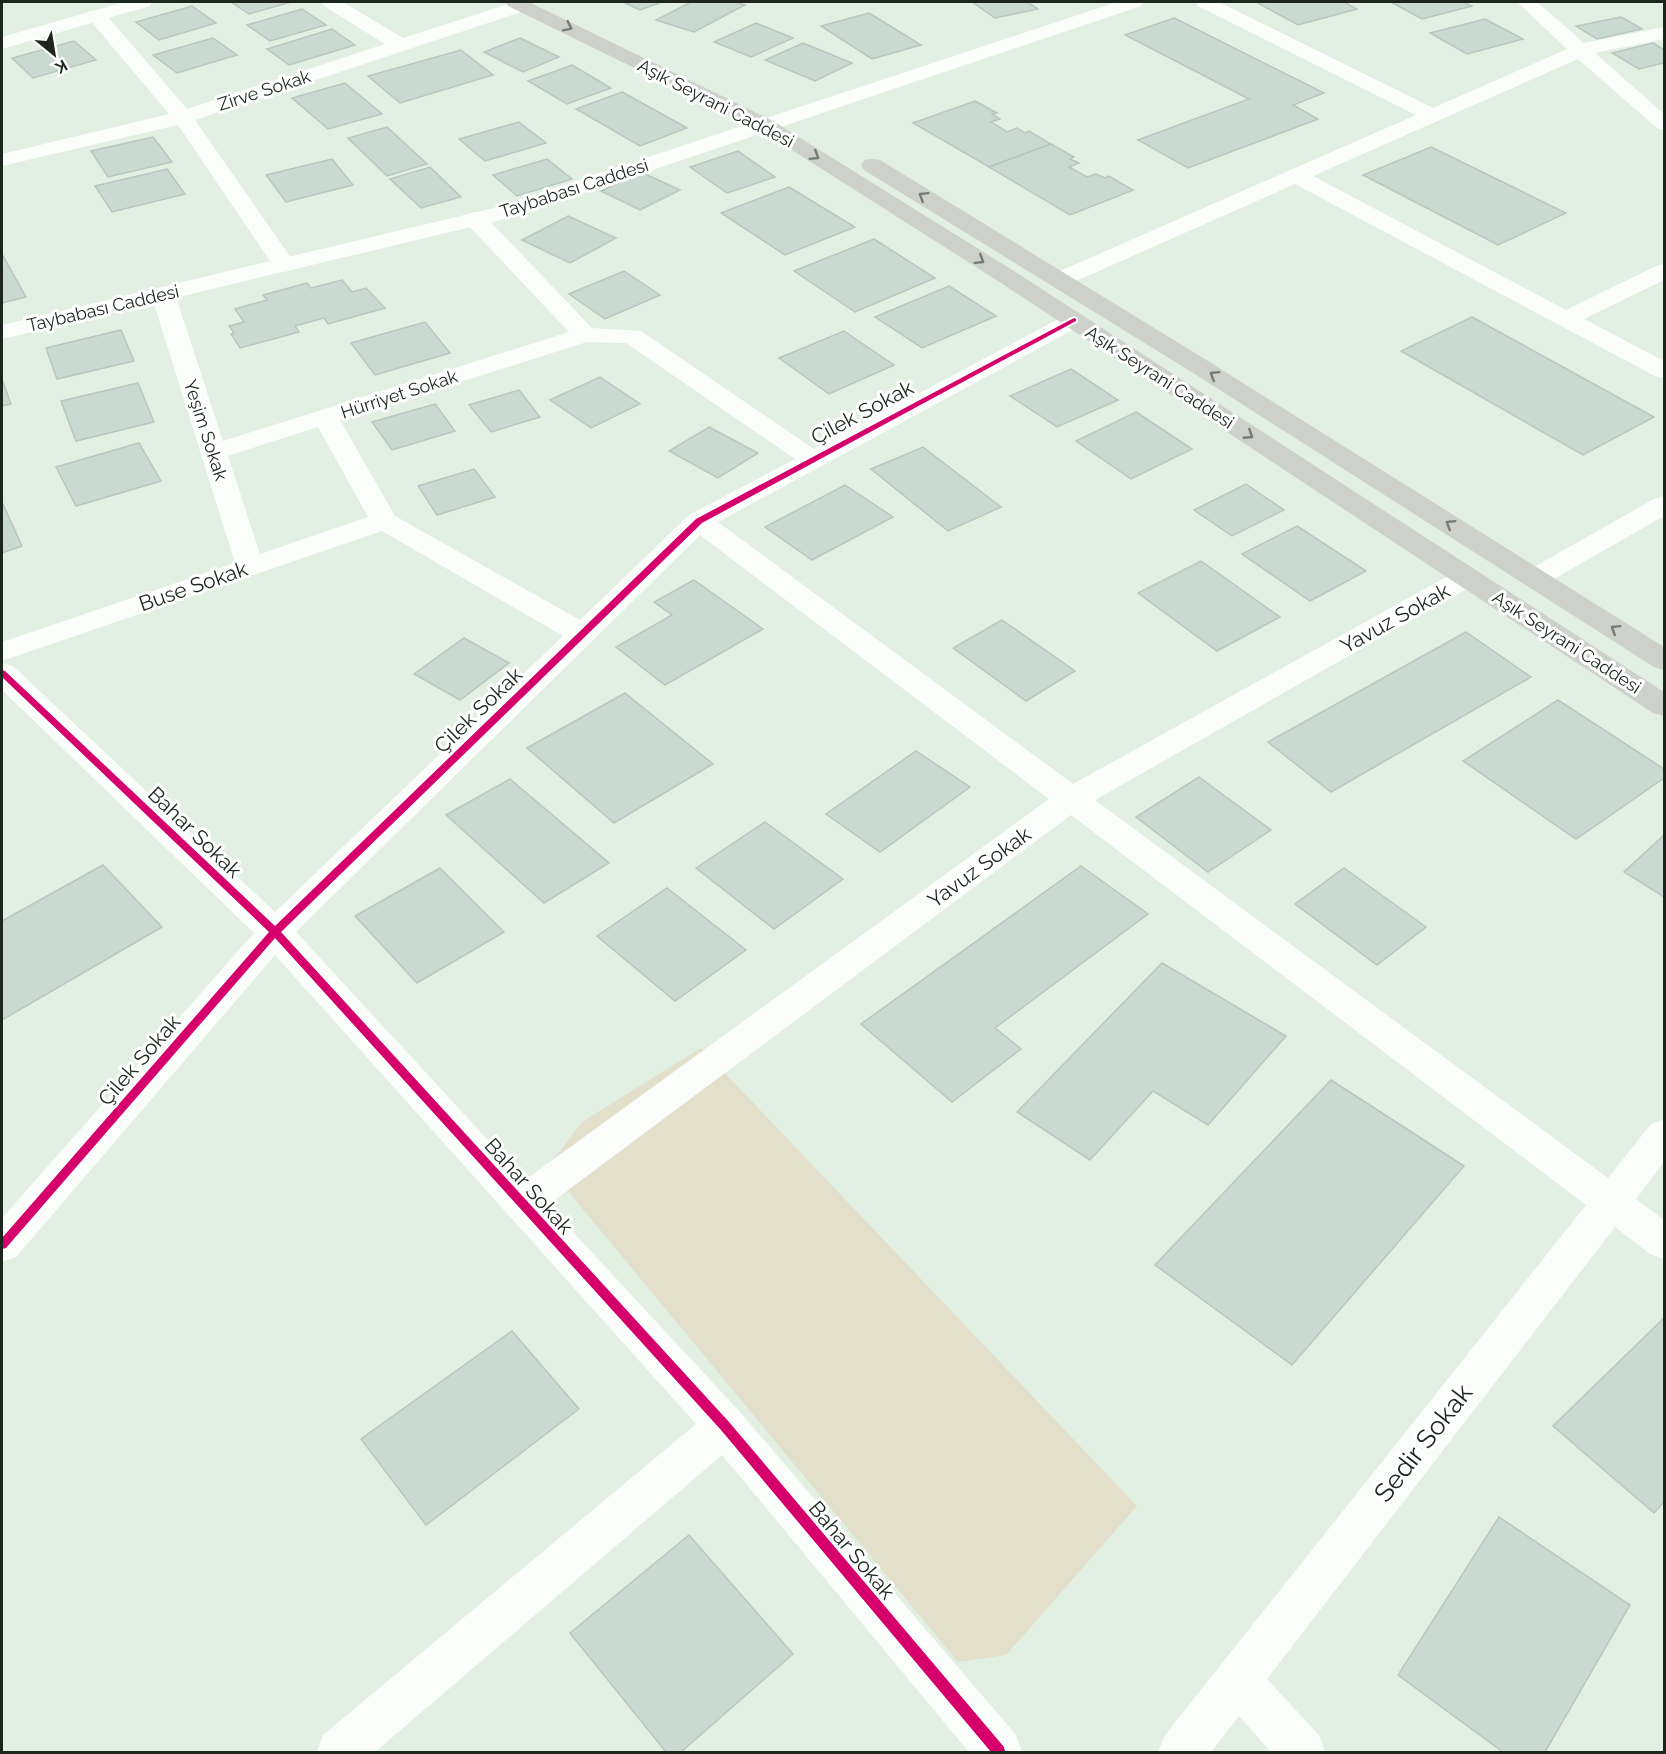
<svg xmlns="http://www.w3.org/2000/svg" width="1666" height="1754" font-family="Raleway,sans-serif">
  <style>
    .green { fill: #e2dfcb }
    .building { fill: #c8dad2; stroke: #b9c6bf; stroke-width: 1.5 }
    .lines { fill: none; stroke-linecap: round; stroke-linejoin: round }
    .minor { fill: #fbfdfb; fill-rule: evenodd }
    .tertiary { fill: #fbfdfb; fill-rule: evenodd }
    .secondary { fill: #ced0cb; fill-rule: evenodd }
    .cycleway-casing { stroke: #fff; stroke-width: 4 }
    .cycleway { fill: #d6006c; fill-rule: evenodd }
    .oneway { stroke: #767b74 }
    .labels { text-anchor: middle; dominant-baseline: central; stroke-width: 6; stroke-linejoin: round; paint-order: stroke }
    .far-street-label { font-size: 18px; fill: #1d261e; stroke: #fff }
    .street-label { font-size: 21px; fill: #1d261e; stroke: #fff }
    .near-street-label { font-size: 26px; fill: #1d261e; stroke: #fff }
  </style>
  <rect width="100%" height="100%" fill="#e2efe3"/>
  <!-- green -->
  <path class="green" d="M701 1048 1137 1506 1006 1655 958 1662 548 1167 582 1122Z"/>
  <!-- building -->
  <g class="building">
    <path d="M231 2H291L249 14Z"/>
    <path d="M623 2H662L640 10Z"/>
    <path d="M691 2H735L745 5 694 32 656 20Z"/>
    <path d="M972 2H1027L1038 9 995 18Z"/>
    <path d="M1256 2H1344L1357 9 1298 25Z"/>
    <path d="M1391 2H1463L1472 6 1422 19Z"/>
    <path d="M192 6 216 23 159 40 136 22Z"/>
    <path d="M302 9 326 25 270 41 247 25Z"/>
    <path d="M869 13 921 45 872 59 821 26Z"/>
    <path d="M1621 17 1642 29 1597 39 1576 26Z"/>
    <path d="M1174 18 1324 93 1293 105 1318 119 1188 168 1138 140 1249 99 1125 35Z"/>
    <path d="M1485 19 1523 39 1467 54 1430 33Z"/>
    <path d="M756 23 793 38 751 57 714 42Z"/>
    <path d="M332 29 355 45 289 65 267 49Z"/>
    <path d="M213 38 237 55 177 73 153 55Z"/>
    <path d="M520 38 559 57 523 72 484 52Z"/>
    <path d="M74 41 96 60 33 78 12 58Z"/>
    <path d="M803 43 852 63 815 81 765 60Z"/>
    <path d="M1653 43 1664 50V63L1639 69 1612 53Z"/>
    <path d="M461 50 493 75 400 103 368 76Z"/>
    <path d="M572 65 611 88 567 104 528 81Z"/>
    <path d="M345 83 382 114 328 129 292 98Z"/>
    <path d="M622 92 687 128 640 146 576 109Z"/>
    <path d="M975 101 997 113 992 114 1000 119 991 122 1007 132 1017 128 1025 133 1029 131 1051 144 989 167 913 123Z"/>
    <path d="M519 122 546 143 485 161 459 139Z"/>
    <path d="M387 127 427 164 387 176 348 138Z"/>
    <path d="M153 137 172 162 108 177 91 151Z"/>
    <path d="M1051 144 1074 157 1070 159 1079 163 1069 167 1087 177 1096 174 1105 178 1109 176 1133 190 1070 215 989 167Z"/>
    <path d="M1431 147 1566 213 1498 245 1363 175Z"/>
    <path d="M738 151 775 177 727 193 690 167Z"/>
    <path d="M332 159 353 185 286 202 266 175Z"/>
    <path d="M547 159 572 179 517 196 493 175Z"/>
    <path d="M430 167 461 197 421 208 390 179Z"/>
    <path d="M167 169 185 194 112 212 95 186Z"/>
    <path d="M641 172 680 190 640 210 601 191Z"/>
    <path d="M789 187 855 227 785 255 721 213Z"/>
    <path d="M568 216 616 238 570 263 522 240Z"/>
    <path d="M874 239 935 278 855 312 794 271Z"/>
    <path d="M2 254 26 297 2 303Z"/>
    <path d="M624 271 660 295 605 319 569 294Z"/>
    <path d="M342 280 352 292 366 288 385 308 328 324 324 318 295 326 299 332 240 348 231 334 234 333 229 326 244 322 235 309 267 300 263 295 307 283 311 288Z"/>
    <path d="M949 286 996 316 922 348 875 317Z"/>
    <path d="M1472 317 1654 417 1583 455 1401 351Z"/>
    <path d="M425 322 450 353 375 375 351 343Z"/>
    <path d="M121 330 134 361 57 379 46 348Z"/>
    <path d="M844 331 894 365 829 394 779 358Z"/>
    <path d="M1071 369 1118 400 1057 427 1010 396Z"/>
    <path d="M600 377 640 404 591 428 550 400Z"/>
    <path d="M2 379 11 404 2 406Z"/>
    <path d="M138 383 154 422 76 441 61 401Z"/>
    <path d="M519 390 540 417 491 432 469 405Z"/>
    <path d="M435 404 455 431 392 450 372 422Z"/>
    <path d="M1136 412 1192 449 1131 479 1076 441Z"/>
    <path d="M709 427 758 453 718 478 669 451Z"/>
    <path d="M139 443 161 481 76 506 56 467Z"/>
    <path d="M923 447 1001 507 948 531 871 469Z"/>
    <path d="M474 469 495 497 437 515 418 486Z"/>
    <path d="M1246 484 1284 510 1232 536 1194 510Z"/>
    <path d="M845 485 893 517 812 560 765 527Z"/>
    <path d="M2 502 22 546 2 553Z"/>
    <path d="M1297 526 1366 571 1310 601 1242 554Z"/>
    <path d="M1201 561 1280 617 1217 651 1138 593Z"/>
    <path d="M694 580 763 629 665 685 616 647 672 615 654 602Z"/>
    <path d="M1002 620 1075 671 1026 701 953 648Z"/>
    <path d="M1466 632 1531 677 1331 792 1268 742Z"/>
    <path d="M464 638 509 663 460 700 414 674Z"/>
    <path d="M625 693 713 764 614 823 527 748Z"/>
    <path d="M1558 700 1664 769V778L1576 839 1463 761Z"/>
    <path d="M916 751 970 787 880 852 826 814Z"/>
    <path d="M1199 777 1271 830 1208 872 1136 817Z"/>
    <path d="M510 779 609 863 544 903 446 815Z"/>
    <path d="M765 822 843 879 774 929 696 868Z"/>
    <path d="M1664 835V897L1624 872Z"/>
    <path d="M103 865 162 927 2 1020V921Z"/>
    <path d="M1081 866 1148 914 995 1028 1021 1049 952 1102 861 1024Z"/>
    <path d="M440 868 504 932 417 983 355 916Z"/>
    <path d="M1344 868 1426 927 1377 965 1295 904Z"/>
    <path d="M667 888 746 950 675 1001 597 936Z"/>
    <path d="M1162 963 1286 1036 1208 1125 1153 1091 1090 1160 1017 1112Z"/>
    <path d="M1331 1080 1464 1166 1292 1365 1155 1265Z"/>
    <path d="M1664 1318V1502L1654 1513 1553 1426Z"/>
    <path d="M512 1331 579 1409 426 1525 361 1439Z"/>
    <path d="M1499 1517 1630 1605 1545 1752H1503L1398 1675Z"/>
    <path d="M689 1535 793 1654 681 1752H666L570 1633Z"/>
  </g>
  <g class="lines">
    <!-- minor -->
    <g class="minor">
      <path d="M322 2H343L403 38 515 2H530L532 5 530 9 195 120 296 265 292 270 284 272 276 270 178 125 2 166V154L169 114 89 19 86 15 89 11H103L187 109 385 44 324 6Z"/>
      <path d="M1196 2H1219L1433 108 1567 49 1517 2H1537L1584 43 1664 27V39L1595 53 1664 114V130L1657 128 1578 59 1313 176 1566 310 1656 266 1664 264V280L1584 319 1664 361V378L1655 376 1295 184 1067 285 1059 287 1051 285 1047 280 1051 275 1416 115 1198 6Z"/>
      <path d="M475 212 483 214 592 328 641 331 814 449 1066 315 1074 313 1082 315 1086 320 1082 325 718 522 1073 784 1457 571 1467 568 1477 571 1481 577 1477 583 1095 800 1608 1178 1651 1124 1664 1120V1162L1636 1199 1664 1220V1259L1650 1254 1615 1227 1267 1679 1319 1735 1325 1752H1271L1239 1716 1211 1752H1158L1165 1735 1586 1205 1071 815 548 1205 740 1412 1016 1735 1022 1752H969L722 1455 375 1752H317L323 1735 696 1424 275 955 16 1257 2 1262V1218L254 933 2 690V663L13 666 275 912 563 636 382 531 2 661V642L235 563 151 294 155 289 163 287 171 289 175 294 223 441 569 332 467 224 464 219 467 214ZM587 342 626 343 795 459 689 515 580 620 395 516 340 420ZM318 427 368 517 260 554 228 456ZM700 535 1049 799 525 1180 296 932Z"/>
      <path d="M1664 497V516L1545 584 1535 587 1525 584 1521 578 1525 572 1654 499Z"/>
    </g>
    <!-- tertiary -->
    <g class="tertiary">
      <path d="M124 2H152L150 6 2 49V37Z"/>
      <path d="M1117 2H1143L1141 6 509 218 2 339V325L494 208Z"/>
    </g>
    <!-- secondary -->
    <g class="secondary">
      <path d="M506 2H529L773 121 1014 271 1664 692V716L1653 713 998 281 759 129 508 6Z"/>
      <path d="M872 159 880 160 1208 361 1664 647V670L1654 667 1190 371 864 170 861 165 864 160Z"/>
    </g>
    <defs>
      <path id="cycleway" d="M1074 318 1076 319V321L702 523 281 932 729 1422 1004 1747 1005 1752H991L721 1430 275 938 6 1248 2 1249V1238L269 932 2 677V670L5 671 275 926 696 519Z"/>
    </defs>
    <!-- cycleway casing -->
    <use href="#cycleway" class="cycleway-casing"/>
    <!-- cycleway -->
    <use href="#cycleway" class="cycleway"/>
  </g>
  <!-- one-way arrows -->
  <defs><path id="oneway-chevron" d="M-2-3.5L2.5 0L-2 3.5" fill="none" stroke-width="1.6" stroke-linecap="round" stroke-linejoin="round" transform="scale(1.5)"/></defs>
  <g class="oneway">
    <use href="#oneway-chevron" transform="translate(568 27) rotate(26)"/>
    <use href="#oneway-chevron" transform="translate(815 156) rotate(32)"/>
    <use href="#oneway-chevron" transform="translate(923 196) rotate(-148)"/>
    <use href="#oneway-chevron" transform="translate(980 260) rotate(32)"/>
    <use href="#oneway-chevron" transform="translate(1214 375) rotate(-148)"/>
    <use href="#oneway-chevron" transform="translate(1249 435) rotate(33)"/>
    <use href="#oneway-chevron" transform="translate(1450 524) rotate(-148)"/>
    <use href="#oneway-chevron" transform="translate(1615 629) rotate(-148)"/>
  </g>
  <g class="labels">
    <!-- far-street labels -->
    <g class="far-street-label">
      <text transform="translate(264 90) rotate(-18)">Zirve Sokak</text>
      <text transform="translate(716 103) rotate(27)">Aşık Seyrani Caddesi</text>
      <text transform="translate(574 188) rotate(-18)">Taybabası Caddesi</text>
      <text transform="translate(103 308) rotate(-13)">Taybabası Caddesi</text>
      <text transform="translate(1160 377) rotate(33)">Aşık Seyrani Caddesi</text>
      <text transform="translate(399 394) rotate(-18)">Hürriyet Sokak</text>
      <text transform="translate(206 430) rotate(72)">Yeşim Sokak</text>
      <text transform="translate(1567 642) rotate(33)">Aşık Seyrani Caddesi</text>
    </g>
    <!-- street labels -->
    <g class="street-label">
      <text transform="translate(862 412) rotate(-28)">Çilek Sokak</text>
      <text transform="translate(193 586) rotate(-19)">Buse Sokak</text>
      <text transform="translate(1395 618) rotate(-29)">Yavuz Sokak</text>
      <text transform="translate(478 710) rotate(-44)">Çilek Sokak</text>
      <text transform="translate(195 832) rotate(44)">Bahar Sokak</text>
      <text transform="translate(979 867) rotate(-36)">Yavuz Sokak</text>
      <text transform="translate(139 1060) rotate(-49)">Çilek Sokak</text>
      <text transform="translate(529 1186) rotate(48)">Bahar Sokak</text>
      <text transform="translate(852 1550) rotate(50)">Bahar Sokak</text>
    </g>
    <!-- near-street labels -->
    <g class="near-street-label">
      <text transform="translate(1423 1443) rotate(-52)">Sedir Sokak</text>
    </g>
  </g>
  <!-- border -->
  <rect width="1666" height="1754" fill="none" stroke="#1d261e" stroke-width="6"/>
  <!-- north arrow -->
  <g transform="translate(54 54) rotate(150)" stroke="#ffffff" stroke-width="4.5" paint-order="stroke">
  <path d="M0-4.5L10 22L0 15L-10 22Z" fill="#1d261e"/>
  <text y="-9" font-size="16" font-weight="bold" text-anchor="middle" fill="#1d261e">K</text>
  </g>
</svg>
